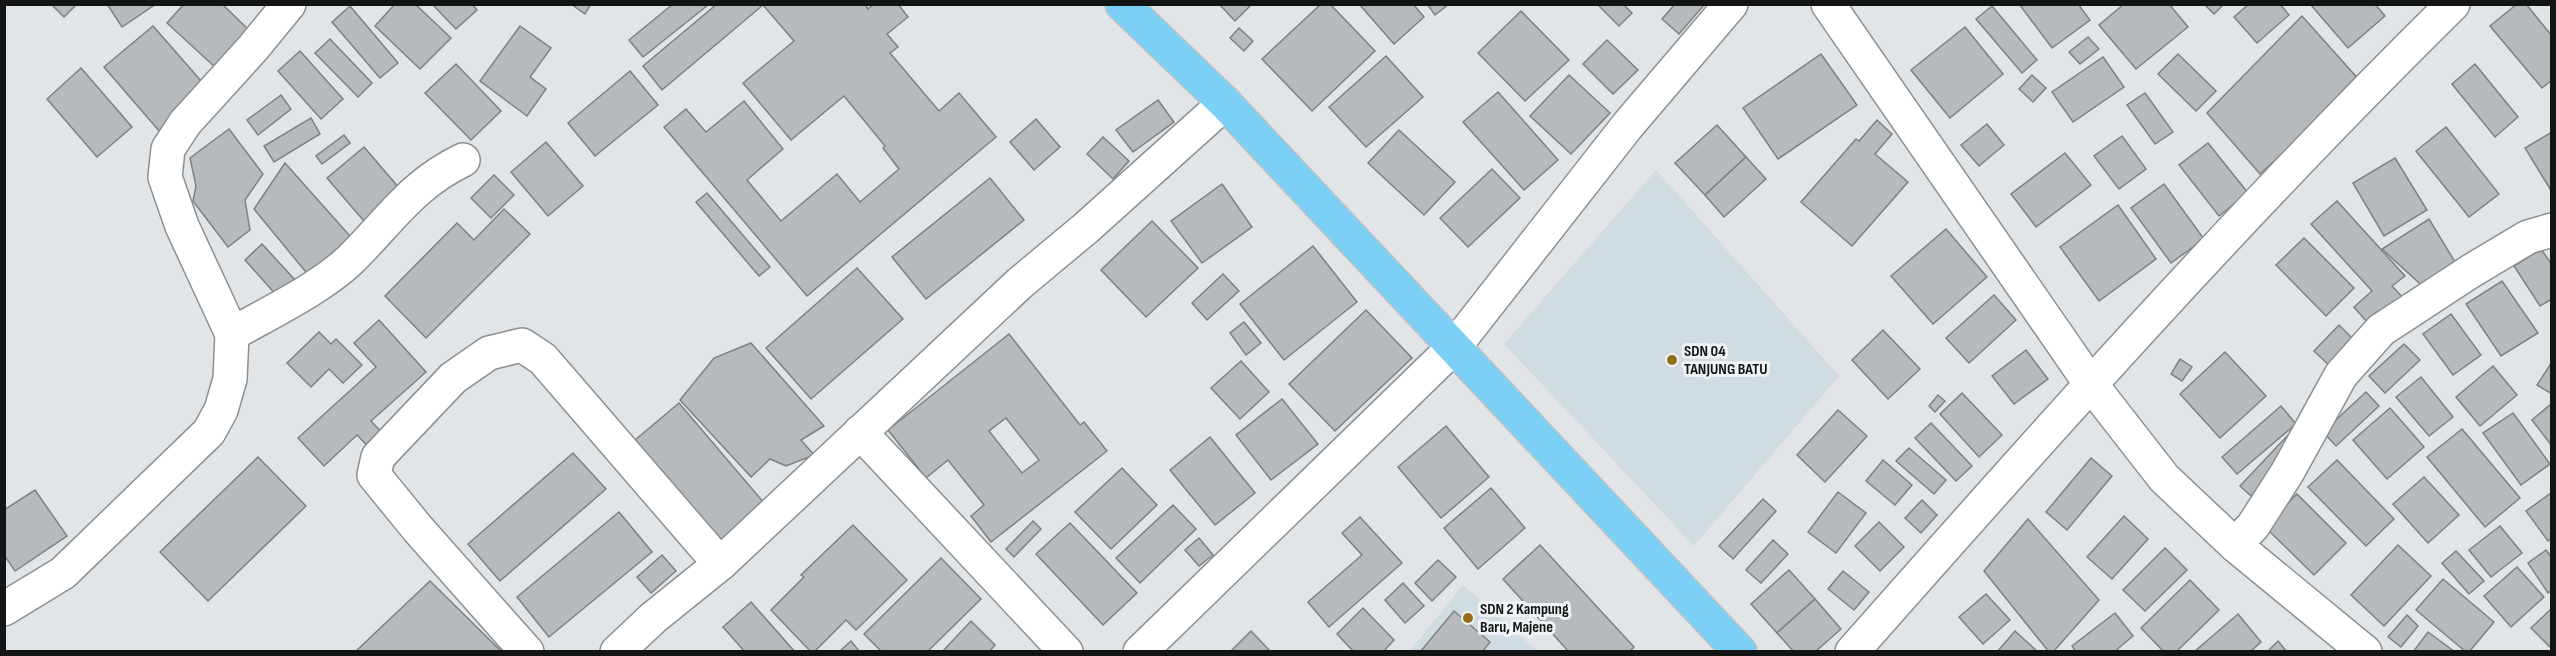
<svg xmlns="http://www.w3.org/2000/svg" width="2556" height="656" font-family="'Sofia Sans Condensed',sans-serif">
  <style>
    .built { fill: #d0dbe2 }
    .building { fill: #b6babc; stroke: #7e8183; stroke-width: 1.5; fill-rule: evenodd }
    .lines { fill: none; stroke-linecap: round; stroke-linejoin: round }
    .minor-casing { stroke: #8c9092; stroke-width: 36 }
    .trunk-casing { stroke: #c2c2c2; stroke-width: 36 }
    .minor { stroke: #fff; stroke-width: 33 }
    .trunk { stroke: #7cd0f6; stroke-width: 33 }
    .poi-dot { fill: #956d18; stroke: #eff3f5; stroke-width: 2 }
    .labels { text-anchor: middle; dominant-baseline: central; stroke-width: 6; stroke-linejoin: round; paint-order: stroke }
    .poi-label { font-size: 16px; font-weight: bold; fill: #131515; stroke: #eff3f5; text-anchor: start }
  </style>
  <rect width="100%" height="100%" fill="#e1e5e7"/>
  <!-- built -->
  <g class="built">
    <path d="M1656 170 1839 376 1694 546 1504 344Z"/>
    <path d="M1463 585 1537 651 1409 652Z"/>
  </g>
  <!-- building -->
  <g class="building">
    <path d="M51 4H77L64 17Z"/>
    <path d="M107 4H156L122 27Z"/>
    <path d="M184 4H222L250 31 216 68 167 23Z"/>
    <path d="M395 4H415L451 38 420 69 375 26Z"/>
    <path d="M432 4H472L477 10 456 29Z"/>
    <path d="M571 4H591L585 14Z"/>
    <path d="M673 4 708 5 643 57 629 40Z"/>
    <path d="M717 4H865L868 9 874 4H898L908 17 887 34 898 47 890 53 939 111 959 93 996 137 807 296 664 127 686 109 706 132 744 101 783 149 747 180 781 221 837 174 860 202 899 169 883 148 885 146 844 96 791 140 743 83 794 41 763 5 662 90 643 66Z"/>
    <path d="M1219 4H1252L1235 21Z"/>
    <path d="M1321 4H1330L1375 51 1312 111 1262 59Z"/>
    <path d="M1359 4H1413L1424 17 1394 44Z"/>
    <path d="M1427 4H1449L1435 15Z"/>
    <path d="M1597 4H1623L1632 13 1619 26Z"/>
    <path d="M1675 4 1704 5 1679 34 1662 19Z"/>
    <path d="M2019 4H2078L2090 20 2052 48Z"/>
    <path d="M2124 4H2169L2188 27 2136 69 2099 25Z"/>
    <path d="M2204 4H2224L2214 14Z"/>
    <path d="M2249 4H2280L2289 15 2257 43 2234 17Z"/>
    <path d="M2310 4H2375L2385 16 2348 48Z"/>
    <path d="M2517 4H2526L2552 36V80L2542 88 2490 26Z"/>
    <path d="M350 6 398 63 380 78 332 22Z"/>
    <path d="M1992 6 2037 60 2022 73 1976 19Z"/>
    <path d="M1521 11 1569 60 1525 101 1478 53Z"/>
    <path d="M2302 16 2361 82 2260 174 2207 113Z"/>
    <path d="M153 26 209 90 160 132 104 67Z"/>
    <path d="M520 26 551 48 530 77 546 89 527 116 480 81Z"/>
    <path d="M1965 27 2003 74 1950 118 1911 70Z"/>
    <path d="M1239 28 1253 41 1244 51 1230 38Z"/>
    <path d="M2088 37 2099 49 2080 64 2069 52Z"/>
    <path d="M330 39 372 83 358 97 315 53Z"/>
    <path d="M1607 40 1638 70 1613 94 1583 64Z"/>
    <path d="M300 51 343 99 321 119 278 71Z"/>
    <path d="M1821 54 1857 105 1778 159 1743 108Z"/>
    <path d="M2178 54 2216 91 2196 111 2158 74Z"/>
    <path d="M1386 56 1423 97 1366 147 1329 107Z"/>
    <path d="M2103 57 2124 87 2073 122 2052 92Z"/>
    <path d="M456 64 501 111 471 140 425 93Z"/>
    <path d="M2475 64 2518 117 2495 137 2452 84Z"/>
    <path d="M81 68 132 127 97 157 47 99Z"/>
    <path d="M630 71 658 105 595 156 568 123Z"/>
    <path d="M1569 75 1610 113 1571 154 1530 116Z"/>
    <path d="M2032 75 2046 88 2033 102 2019 89Z"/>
    <path d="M1498 92 1558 160 1524 190 1463 122Z"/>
    <path d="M2145 93 2173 132 2155 144 2127 105Z"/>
    <path d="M281 95 291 109 258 135 247 120Z"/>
    <path d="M1158 100 1174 122 1133 152 1116 130Z"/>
    <path d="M311 118 320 134 274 162 264 146Z"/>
    <path d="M1036 119 1060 147 1034 170 1010 142Z"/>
    <path d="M1877 120 1892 134 1875 154 1908 182 1852 246 1801 202 1856 139 1859 141Z"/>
    <path d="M1987 124 2004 145 1979 166 1961 145Z"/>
    <path d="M1717 125 1746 157 1705 195 1675 163Z"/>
    <path d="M2446 127 2499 194 2469 217 2416 151Z"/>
    <path d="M229 129 263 174 245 200 250 230 228 247 193 201 196 186 190 158Z"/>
    <path d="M1399 130 1455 182 1424 215 1368 163Z"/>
    <path d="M2552 132V192L2525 148Z"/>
    <path d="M344 135 350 143 322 164 316 156Z"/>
    <path d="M2122 136 2146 169 2119 189 2094 156Z"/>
    <path d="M1103 137 1129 161 1113 179 1087 154Z"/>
    <path d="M546 142 583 186 548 216 511 172Z"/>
    <path d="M2208 143 2248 193 2219 216 2179 165Z"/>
    <path d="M364 147 406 196 369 227 327 178Z"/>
    <path d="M2065 153 2091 185 2036 227 2011 194Z"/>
    <path d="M1746 157 1766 179 1724 217 1705 195Z"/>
    <path d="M2395 158 2427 210 2384 236 2353 183Z"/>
    <path d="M285 163 357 244 314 282 254 209Z"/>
    <path d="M1492 169 1520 198 1468 247 1440 218Z"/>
    <path d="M494 175 514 195 491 218 471 198Z"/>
    <path d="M990 178 1024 220 926 299 892 257Z"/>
    <path d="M1222 184 1252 227 1202 263 1171 221Z"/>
    <path d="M2164 184 2204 239 2171 263 2131 208Z"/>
    <path d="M707 193 770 267 759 276 696 202Z"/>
    <path d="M2337 201 2405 276 2392 286 2405 300 2373 329 2354 307 2372 291 2311 224Z"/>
    <path d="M2118 205 2156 259 2099 301 2060 247Z"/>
    <path d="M504 209 530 234 426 338 385 296 457 223 474 240Z"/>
    <path d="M2429 219 2461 272 2429 292 2382 249Z"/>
    <path d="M1152 221 1198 268 1146 317 1101 270Z"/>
    <path d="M1946 229 1987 277 1933 324 1891 276Z"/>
    <path d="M2304 238 2354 288 2326 316 2276 265Z"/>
    <path d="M262 244 296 281 278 297 245 260Z"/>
    <path d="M1313 246 1357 302 1284 360 1240 304Z"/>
    <path d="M2541 249 2552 265V299L2540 306 2514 266Z"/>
    <path d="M857 268 903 319 811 399 766 348Z"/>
    <path d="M1223 274 1239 291 1207 320 1192 303Z"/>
    <path d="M2502 281 2538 333 2501 356 2466 304Z"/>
    <path d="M1994 295 2016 320 1969 363 1946 338Z"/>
    <path d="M1366 310 1412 358 1335 431 1289 384Z"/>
    <path d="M2451 314 2481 355 2453 375 2423 334Z"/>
    <path d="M379 320 426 372 371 421 389 440 374 453 357 435 324 466 298 438 376 367 354 343Z"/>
    <path d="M1244 322 1261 343 1246 355 1230 333Z"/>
    <path d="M2339 325 2357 343 2332 368 2314 351Z"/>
    <path d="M1883 330 1920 369 1888 399 1852 360Z"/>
    <path d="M319 332 331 344 336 339 362 365 343 383 329 369 311 387 287 363Z"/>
    <path d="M1009 334 1080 425 1084 422 1107 451 991 542 971 516 984 505 948 460 926 478 888 430ZM1006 418 1039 460 1022 473 989 431Z"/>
    <path d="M751 343 824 426 801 440 814 455 786 466 770 459 751 477 680 400 714 358Z"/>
    <path d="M2404 344 2420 360 2385 393 2369 376Z"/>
    <path d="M2026 350 2048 379 2014 404 1992 376Z"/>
    <path d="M2225 352 2266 396 2220 438 2180 394Z"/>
    <path d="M2180 359 2192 367 2182 381 2171 374Z"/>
    <path d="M1241 361 1269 392 1240 419 1211 388Z"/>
    <path d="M2552 362V394L2537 385Z"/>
    <path d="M2493 366 2517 395 2480 426 2456 397Z"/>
    <path d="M2421 377 2453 417 2429 436 2396 397Z"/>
    <path d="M2366 392 2379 406 2336 446 2323 432Z"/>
    <path d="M1962 393 2002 435 1979 457 1940 414Z"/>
    <path d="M1938 395 1945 401 1935 412 1929 406Z"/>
    <path d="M1282 399 1318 444 1271 480 1236 435Z"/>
    <path d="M679 403 770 510 727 547 635 440Z"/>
    <path d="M2551 404 2552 405V446L2532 420Z"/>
    <path d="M2281 406 2296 424 2237 474 2222 457Z"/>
    <path d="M2390 408 2424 447 2387 479 2353 440Z"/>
    <path d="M1838 410 1867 436 1825 482 1797 455Z"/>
    <path d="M2513 413 2550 464 2521 485 2483 433Z"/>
    <path d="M1931 423 1972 466 1956 481 1915 438Z"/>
    <path d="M1446 426 1489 477 1441 518 1398 467Z"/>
    <path d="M2462 429 2520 498 2485 527 2427 457Z"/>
    <path d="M2288 435 2299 446 2251 496 2240 486Z"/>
    <path d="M1210 437 1255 493 1215 525 1170 470Z"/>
    <path d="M1909 448 1946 480 1934 494 1896 461Z"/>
    <path d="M573 453 606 489 500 581 468 544Z"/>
    <path d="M258 457 306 506 208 601 160 552Z"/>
    <path d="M2091 458 2112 476 2067 530 2046 512Z"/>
    <path d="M1883 460 1912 485 1895 505 1866 481Z"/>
    <path d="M2337 460 2394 519 2366 546 2308 487Z"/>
    <path d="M1122 468 1157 505 1111 549 1075 512Z"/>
    <path d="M2424 477 2459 515 2428 543 2393 504Z"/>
    <path d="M1491 488 1525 528 1478 569 1444 528Z"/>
    <path d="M35 490 67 536 15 571 4 555V510Z"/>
    <path d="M1838 492 1866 513 1836 553 1808 532Z"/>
    <path d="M2551 493 2552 538 2548 541 2526 511Z"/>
    <path d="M2297 494 2346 543 2314 575 2264 526Z"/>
    <path d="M1763 499 1776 511 1733 559 1719 546Z"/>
    <path d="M1922 500 1937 515 1921 533 1905 518Z"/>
    <path d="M1173 505 1196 529 1140 583 1116 558Z"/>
    <path d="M619 512 652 552 549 637 517 597Z"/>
    <path d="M2124 516 2148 539 2112 579 2087 557Z"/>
    <path d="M1360 517 1402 563 1329 627 1308 602 1362 555 1342 533Z"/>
    <path d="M2028 519 2099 600 2053 652H2049L1984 571Z"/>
    <path d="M1033 521 1041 529 1014 557 1006 549Z"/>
    <path d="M1879 522 1904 547 1880 571 1855 546Z"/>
    <path d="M1070 523 1137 593 1103 625 1036 554Z"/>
    <path d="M853 525 907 580 856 630 846 620 814 652H811L771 610 804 577 801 575Z"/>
    <path d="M2500 526 2522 553 2491 577 2469 550Z"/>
    <path d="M1199 538 1213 555 1199 566 1185 550Z"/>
    <path d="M1773 540 1788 554 1761 583 1746 570Z"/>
    <path d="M1540 545 1634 647 1629 652H1569L1503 579Z"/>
    <path d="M2398 545 2431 576 2384 626 2351 595Z"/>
    <path d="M2165 548 2187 570 2145 611 2123 590Z"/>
    <path d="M2546 550 2552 558V590L2548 593 2528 563Z"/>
    <path d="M2456 551 2484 581 2469 594 2442 563Z"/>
    <path d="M662 555 676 571 651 593 637 577Z"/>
    <path d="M941 558 981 599 927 652H882L864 634Z"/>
    <path d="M1438 560 1456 577 1432 601 1415 583Z"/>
    <path d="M2517 567 2544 597 2511 627 2484 596Z"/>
    <path d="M1789 570 1815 599 1777 633 1751 604Z"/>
    <path d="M1843 571 1869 592 1854 610 1828 589Z"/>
    <path d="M2443 579 2494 622 2469 652H2466L2416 610Z"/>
    <path d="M2190 580 2219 610 2176 652H2164L2141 628Z"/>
    <path d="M430 581 502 652H355Z"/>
    <path d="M1403 583 1424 606 1405 623 1385 600Z"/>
    <path d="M1986 594 2010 620 1983 644 1959 617Z"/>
    <path d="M1815 599 1841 629 1815 652H1794L1777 633Z"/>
    <path d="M751 602 795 652H745L723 627Z"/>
    <path d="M1363 608 1394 640 1383 652H1354L1337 634Z"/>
    <path d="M2552 608V649L2531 628Z"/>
    <path d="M1454 611 1490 642 1482 652H1420Z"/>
    <path d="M2115 613 2133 636 2114 652H2076L2072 646Z"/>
    <path d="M2238 614 2261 642 2250 652H2194Z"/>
    <path d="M2407 615 2418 626 2401 647 2388 637Z"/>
    <path d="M971 621 995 645 989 652H942Z"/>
    <path d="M1251 631 1271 652H1230Z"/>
    <path d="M2015 631 2038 652H1997Z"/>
    <path d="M2428 632 2455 652H2413Z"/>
    <path d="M851 641 860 652H839Z"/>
    <path d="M2278 641 2287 652H2267Z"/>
  </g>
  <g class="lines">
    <defs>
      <g id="minor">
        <path d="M1828 4 2090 383 2164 478 2235 545 2365 652"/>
        <path d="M232 334C267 314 321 288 350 260 389 222 411 185 463 160"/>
        <path d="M860 432 1066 652"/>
        <path d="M2235 545 2253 526 2287 473 2341 375 2381 330 2471 271 2528 237 2552 230"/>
        <path d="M4 609 63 573 209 432 221 410 230 379 232 334 182 226 165 177 168 149 185 123 253 48 289 4"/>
        <path d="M527 652 418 529 374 475 378 457 453 378 489 353 522 345 543 359 720 564"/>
        <path d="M617 652 653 618 720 564 1020 283 1086 228 1225 103"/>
        <path d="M1140 652 1455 346 1628 125 1731 4"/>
        <path d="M1852 652C2047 431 2243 211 2453 4"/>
      </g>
      <path id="trunk" d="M1122 4 1225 103 1740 652"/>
    </defs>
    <!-- minor casing -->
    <use href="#minor" class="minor-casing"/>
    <!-- trunk casing -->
    <use href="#trunk" class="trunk-casing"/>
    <!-- minor -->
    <use href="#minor" class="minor"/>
    <!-- trunk -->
    <use href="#trunk" class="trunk"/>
  </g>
  <!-- markers -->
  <g class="poi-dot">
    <circle cx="1672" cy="360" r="6"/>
    <circle cx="1468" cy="618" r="6"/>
  </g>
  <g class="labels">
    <!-- poi labels -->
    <g class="poi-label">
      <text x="1684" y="351">SDN 04<tspan x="1684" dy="18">TANJUNG BATU</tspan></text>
      <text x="1480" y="609">SDN 2 Kampung<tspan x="1480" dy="18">Baru, Majene</tspan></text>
    </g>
  </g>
  <!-- border -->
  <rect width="2556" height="656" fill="none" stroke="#131515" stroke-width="12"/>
</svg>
